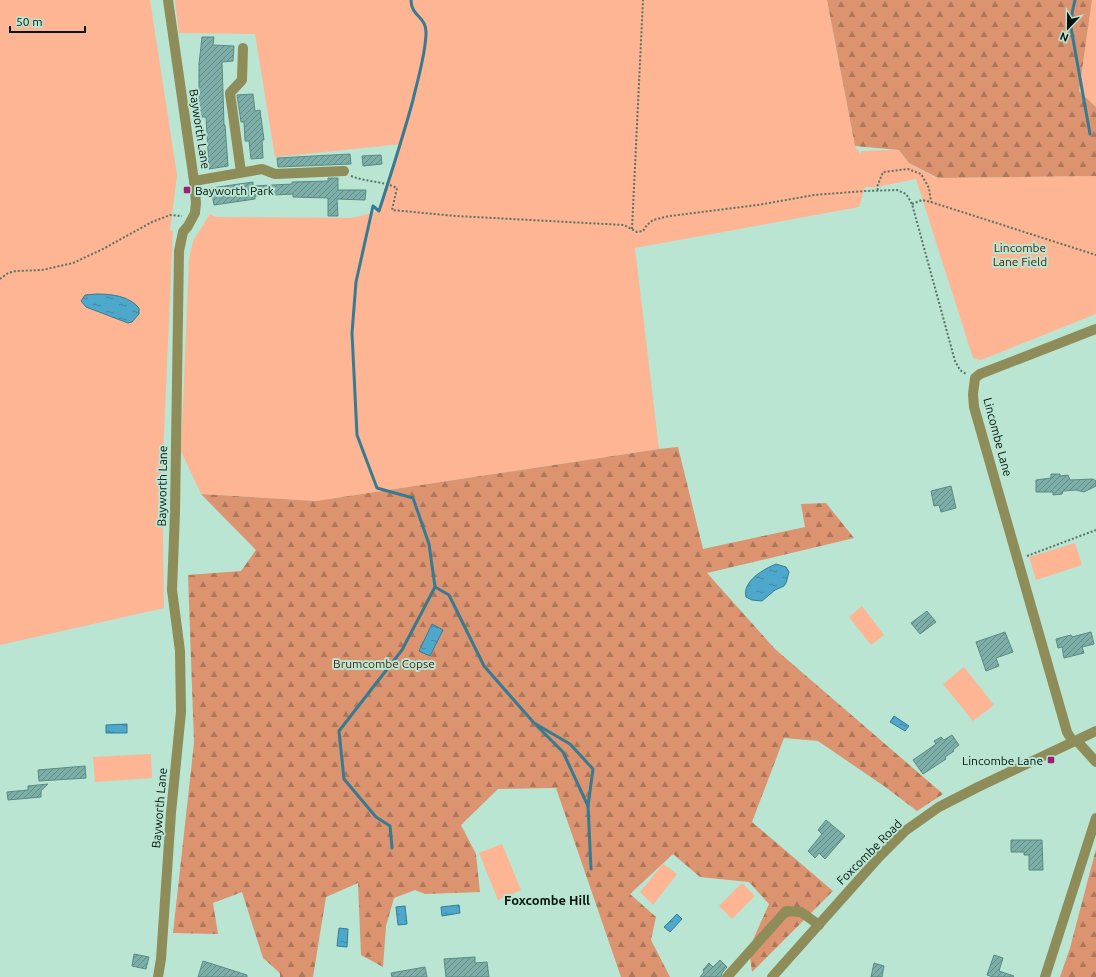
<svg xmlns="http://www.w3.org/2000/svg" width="1096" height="977" font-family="Ubuntu,sans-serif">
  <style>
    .green { fill: #fdb593 }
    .forest { fill: url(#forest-firs) }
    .water { fill: url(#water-ripples); stroke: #377b92 }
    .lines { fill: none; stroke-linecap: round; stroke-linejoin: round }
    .stream { stroke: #377b92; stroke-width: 3 }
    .building { fill: url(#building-hatch); stroke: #598a84 }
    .path { stroke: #577367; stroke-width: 2; stroke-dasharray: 2 2; stroke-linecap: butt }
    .minor { stroke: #8e8c58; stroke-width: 10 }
    .poi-dot { fill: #9f1f72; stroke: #b9e5d2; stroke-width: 1.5 }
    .labels { text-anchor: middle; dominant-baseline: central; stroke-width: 4; stroke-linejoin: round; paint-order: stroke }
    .street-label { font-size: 12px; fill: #04130d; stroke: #b9e5d2 }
    .poi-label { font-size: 12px; fill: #04130d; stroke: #b9e5d2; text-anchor: start }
    .park-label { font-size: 12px; fill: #4a1d03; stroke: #b9e5d2 }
    .neighbourhood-label { font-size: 13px; font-weight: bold; fill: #04130d; stroke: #b9e5d2 }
  </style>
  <defs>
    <pattern id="forest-firs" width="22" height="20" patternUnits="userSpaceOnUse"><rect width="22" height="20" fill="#db9370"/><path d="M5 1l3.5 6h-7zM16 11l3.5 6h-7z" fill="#af775a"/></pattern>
    <pattern id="water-ripples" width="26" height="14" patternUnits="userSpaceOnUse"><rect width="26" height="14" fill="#4da8cb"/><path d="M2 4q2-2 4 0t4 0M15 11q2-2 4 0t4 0" fill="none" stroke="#3e88a3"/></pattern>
    <pattern id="building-hatch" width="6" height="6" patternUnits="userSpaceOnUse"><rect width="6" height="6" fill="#7daea8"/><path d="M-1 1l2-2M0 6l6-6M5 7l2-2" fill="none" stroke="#648c87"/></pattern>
  </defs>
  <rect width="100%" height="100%" fill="#b9e5d2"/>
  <!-- green -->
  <g class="green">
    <path d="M0 0H150L177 175 170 231 173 230 162 479 164 608 0 645Z"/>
    <path d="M175 0H827L855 146 861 155V151L899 150 909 163 936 178 1096 176V314L981 360 973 358 916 179 877 187H865L859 207 635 248 659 449 316 501 201 494 181 451 189 260 193 241 210 214 216 217 352 218 379 211 401 144 275 157 255 34 179 33Z"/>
    <path d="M1092 0H1096V107L1079 91Z"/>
    <path d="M1075 543 1082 565 1036 580 1029 557Z"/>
    <path d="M862 606 884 635 871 645 849 617Z"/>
    <path d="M964 667 994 705 973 721 943 684Z"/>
    <path d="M151 754 152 778 95 782 93 757Z"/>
    <path d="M502 844 521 890 498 900 479 853Z"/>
    <path d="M663 864 677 874 653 905 640 892Z"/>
    <path d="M742 883 755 896 732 919 719 906Z"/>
  </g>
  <!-- forest -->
  <g class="forest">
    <path d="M827 0H1092L1079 91 1096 107V176L938 178 909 163 899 150 855 146Z"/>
    <path d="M678 447 703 549 805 527 801 504 826 503 854 538 707 573 775 649 943 794 917 811 884 786 818 741 784 738 752 822 833 891 752 972 749 949 769 904 749 882 700 877 673 854 630 894 656 917 651 940 670 977H621L556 788 498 789 461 825 476 854 480 892 425 894 415 890 394 898 386 926 383 967 361 955 358 883 326 897 313 977H280V973L263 958 242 892 213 903 218 934 173 933 194 743 188 575 241 571 256 550 201 494 316 501 659 449Z"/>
    <path d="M1096 849V977H1060L1070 948Z"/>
  </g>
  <!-- water -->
  <g class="water">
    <path d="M97 294C112 294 129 296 139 308V314L132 322 128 323 86 307 81 301 85 295Z"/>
    <path d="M776 564 786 567 789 572 786 583 784 586 775 590 762 601 752 600 746 597C742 581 764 569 776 564Z"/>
    <path d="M432 624 443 630 430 656 419 651Z"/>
    <path d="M894 716 909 726 905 731 890 722Z"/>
    <path d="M127 724V733H106V725Z"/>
    <path d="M459 905 460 913 442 916 441 907Z"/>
    <path d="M405 906 407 924 398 925 396 907Z"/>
    <path d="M677 914 682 919 670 932 664 927Z"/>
    <path d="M339 928 348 929 347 947 337 946Z"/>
  </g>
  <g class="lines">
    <!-- stream -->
    <g class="stream">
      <path d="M1075 0 1070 22 1090 134"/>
      <path d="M435 587 449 595 484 666 534 723 570 744 593 769 588 806 591 869"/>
      <path d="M537 726 563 752 588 806"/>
      <path d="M392 848 390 826 376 817 344 779 339 731 402 650 435 587 429 544 413 498 377 488 357 435 352 333 356 282 373 206 379 211C391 174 403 137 413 100 418 78 425 57 426 34 427 16 411 17 411 0"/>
    </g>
  </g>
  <!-- building -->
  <g class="building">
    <path d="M202 37H214L213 45 234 46 233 61 222 62 224 125H225L228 166 209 169 206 117H195V100L199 99V64Z"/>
    <path d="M253 94 255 111 260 110 264 140H262L263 158 251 159 249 141H245L244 122H241L237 95Z"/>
    <path d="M350 154 351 164 278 167 277 158Z"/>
    <path d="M381 155 382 164 363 166 362 156Z"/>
    <path d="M328 178H338V190H366L365 200 337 199 338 216H328V198L293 197V194L255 196V199L214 205 211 188 253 182V186L292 184V182L328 181Z"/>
    <path d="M1051 474H1060V476L1068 475 1070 480 1093 479 1096 481V486L1084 492 1076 490 1063 491 1062 494 1053 495V492H1036V480L1051 478Z"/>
    <path d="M951 486 956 508 941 512 939 505 934 506 931 491Z"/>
    <path d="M927 611 936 622 920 634 911 623Z"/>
    <path d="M1005 632 1013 652 996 658 999 666 986 671 976 642Z"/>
    <path d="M1091 632 1094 644 1082 647 1084 653 1064 658 1062 647 1058 648 1056 639 1071 635 1072 637Z"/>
    <path d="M952 735 959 745 953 750 954 751 945 757 946 759 923 774 913 760 936 744 934 741 941 737 944 740Z"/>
    <path d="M85 766 86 778 39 781 38 770Z"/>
    <path d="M48 784 41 791V797L8 800 7 792 28 790V786Z"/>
    <path d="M826 820 845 836 825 859 819 853 815 858 808 851 822 834 818 830Z"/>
    <path d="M1011 840H1042L1043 870H1029V855H1024V852H1011Z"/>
    <path d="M134 954 149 957 146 969 132 966Z"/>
    <path d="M994 955 1003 958 999 971 1014 976 1013 977H993L987 975Z"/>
    <path d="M475 957V963L487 962 489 977H446L444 959Z"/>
    <path d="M720 960 727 967 722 973 721 977H700L704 972 703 970 709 963 713 967Z"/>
    <path d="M203 961 247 975V977H198Z"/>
    <path d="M874 963 884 966 882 977H871Z"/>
    <path d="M425 967 427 977H392L391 973Z"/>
  </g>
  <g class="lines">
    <!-- path -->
    <g class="path">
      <path d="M351 176C366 182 383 181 397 188L392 210 456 216 624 225 637 232 643 231 647 225 653 220 669 216 758 205 814 195 865 191 897 190 906 194 912 204 955 361 960 370 966 374"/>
      <path d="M878 190 877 187 883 172 908 169 921 174 929 188 931 202"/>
      <path d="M912 204 922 200 931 202 1096 255"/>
      <path d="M632 229 643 0"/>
      <path d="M0 279 8 273 16 271 42 270 73 263 101 250 152 222 170 215 182 216"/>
      <path d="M1027 556 1096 530"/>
    </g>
    <!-- minor -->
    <g class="minor">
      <path d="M241 172 230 93 242 80 243 48"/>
      <path d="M194 181 262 169 275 174 344 171"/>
      <path d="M1077 741 1096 762"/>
      <path d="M1073 742 1067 732 974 407 973 394 975 378 980 374 1096 329"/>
      <path d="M158 977 161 959 171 813 181 712 180 651 172 590 175 512 179 251 183 232 188 226 195 213 196 203 194 181 168 0"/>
      <path d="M727 977 786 911 801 912 819 925"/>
      <path d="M772 977 880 856 905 831 939 807 978 787 1096 731"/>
      <path d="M1045 977 1096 818"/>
    </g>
  </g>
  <!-- markers -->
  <g class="poi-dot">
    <rect x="183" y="186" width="8" height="8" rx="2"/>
    <rect x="1047" y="756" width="8" height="8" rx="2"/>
  </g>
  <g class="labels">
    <!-- street labels -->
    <g class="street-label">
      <text transform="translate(200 129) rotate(81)">Bayworth Lane</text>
      <text transform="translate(998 437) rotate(75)">Lincombe Lane</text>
      <text transform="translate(162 486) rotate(-89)">Bayworth Lane</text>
      <text transform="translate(159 808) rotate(-85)">Bayworth Lane</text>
      <text transform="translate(869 852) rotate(-45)">Foxcombe Road</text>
    </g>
    <!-- poi labels -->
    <g class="poi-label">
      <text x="195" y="190">Bayworth Park</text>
      <text x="1043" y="760" text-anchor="end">Lincombe Lane</text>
    </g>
    <!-- park labels -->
    <g class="park-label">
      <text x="1020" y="247">Lincombe<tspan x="1020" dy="14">Lane Field</tspan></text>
      <text x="384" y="663">Brumcombe Copse</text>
    </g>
    <!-- neighbourhood labels -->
    <g class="neighbourhood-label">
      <text x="547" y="900">Foxcombe Hill</text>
    </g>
  </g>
  <!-- north arrow -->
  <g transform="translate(1068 28) rotate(202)" stroke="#b9e5d2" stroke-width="3" paint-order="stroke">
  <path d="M0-3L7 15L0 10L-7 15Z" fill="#04130d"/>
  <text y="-6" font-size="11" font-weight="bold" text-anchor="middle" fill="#04130d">N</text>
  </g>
  <!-- scale -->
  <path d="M10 26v6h75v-6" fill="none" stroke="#04130d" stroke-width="2"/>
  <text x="16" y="26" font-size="12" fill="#04130d" stroke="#b9e5d2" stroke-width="3" paint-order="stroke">50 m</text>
</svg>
